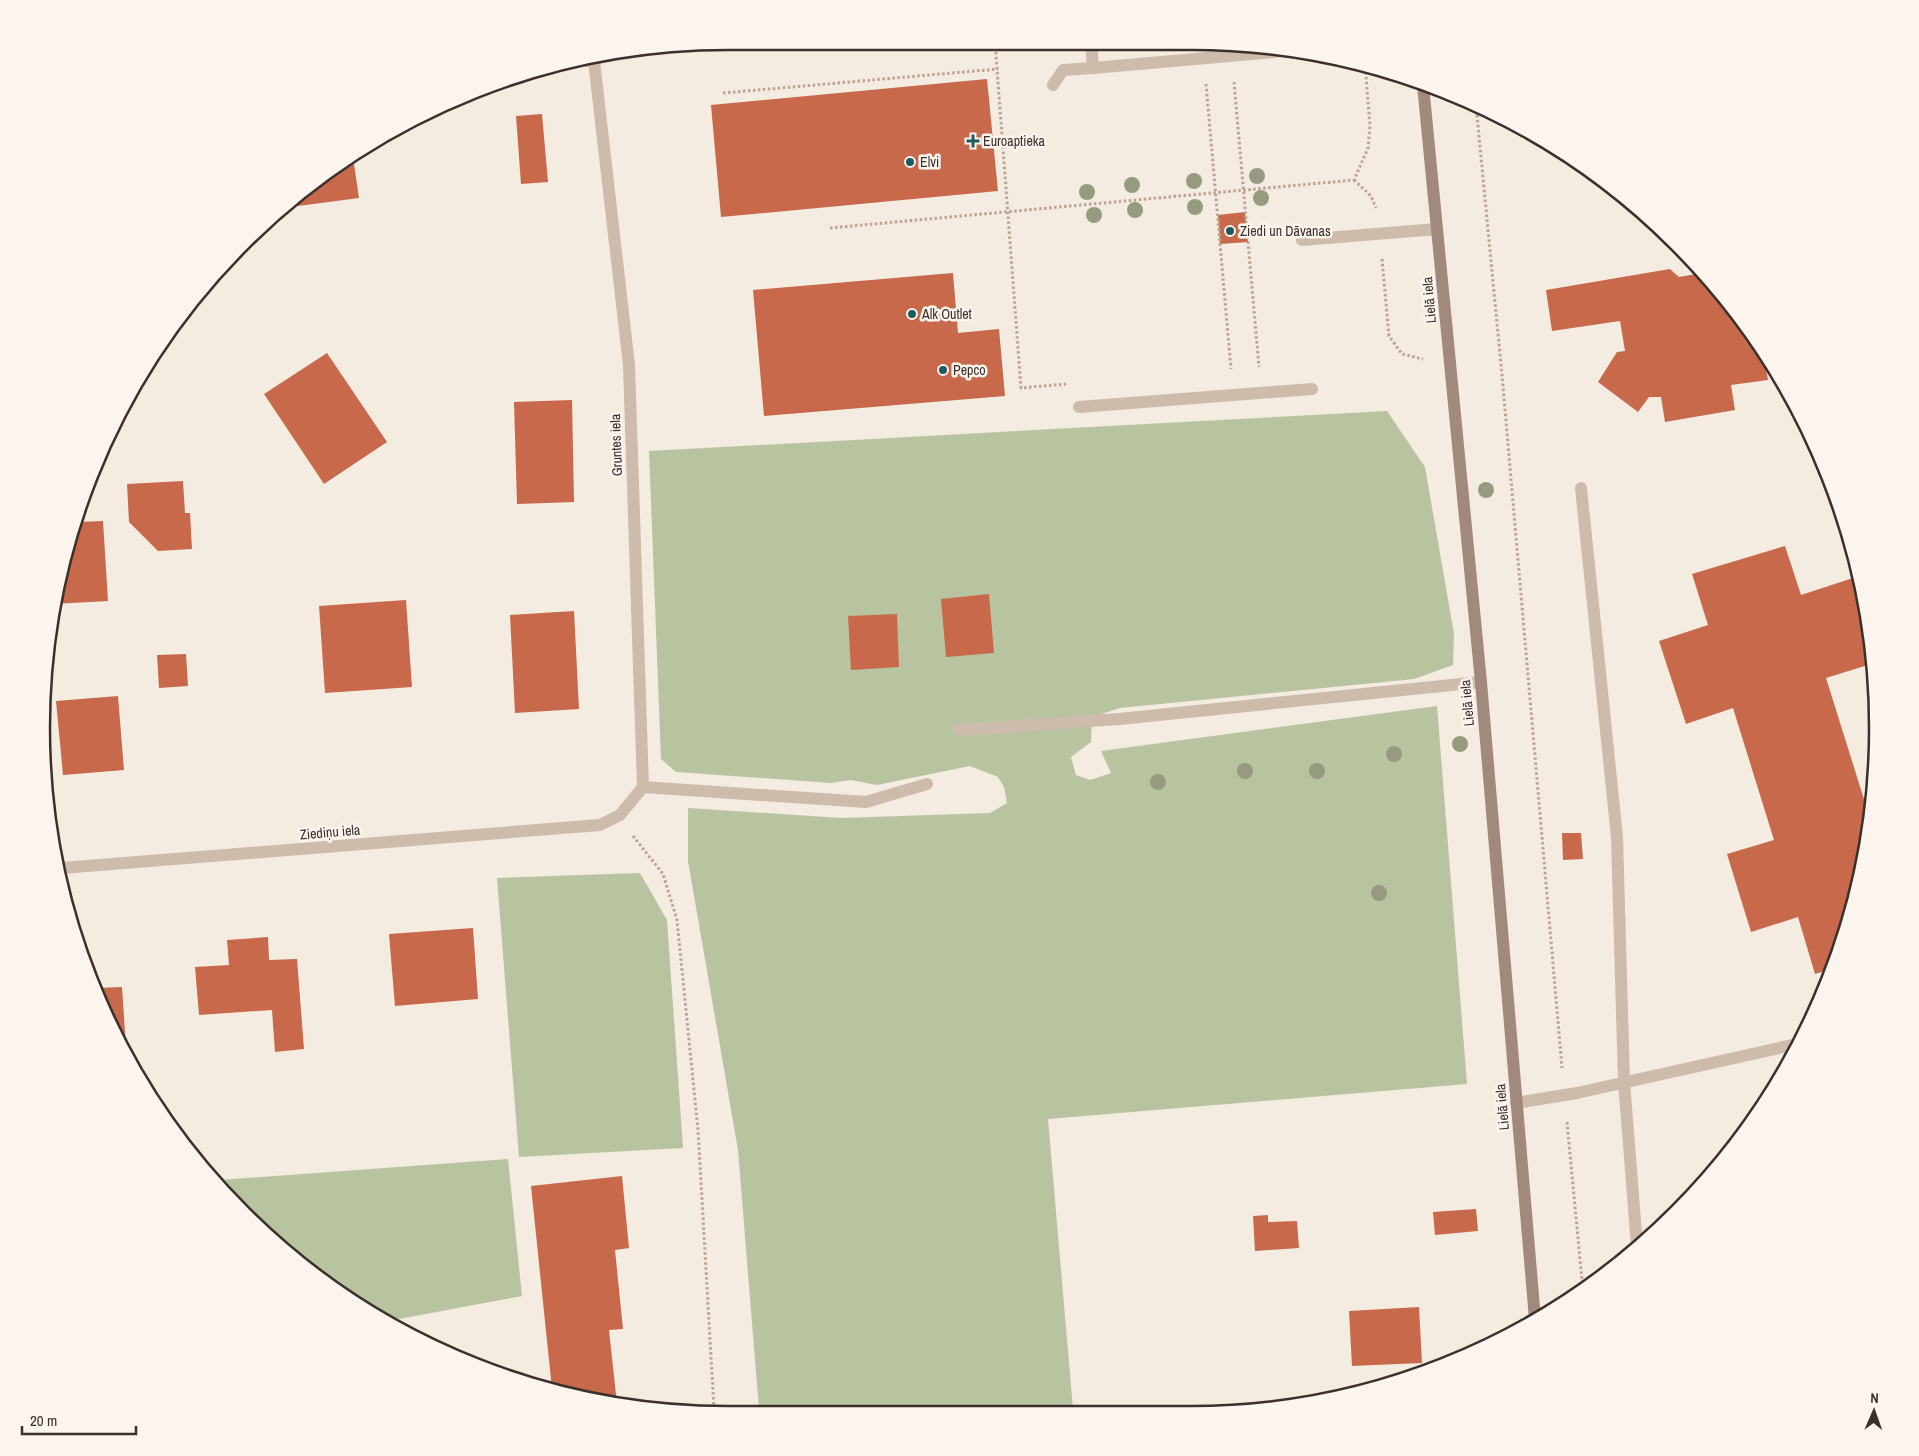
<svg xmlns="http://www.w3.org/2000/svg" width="1919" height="1456" font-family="'Archivo Narrow',sans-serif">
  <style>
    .green { fill: #b8c4a0 }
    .building { fill: #c8694b }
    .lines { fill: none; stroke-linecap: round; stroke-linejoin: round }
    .path { stroke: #b9a596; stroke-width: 3; stroke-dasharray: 2.5 2.5; stroke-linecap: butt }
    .lane { stroke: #cdbbac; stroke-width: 12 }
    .street { stroke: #cdbbac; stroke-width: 12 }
    .secondary { stroke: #a18a7d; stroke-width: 12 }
    .tree { fill: #969b7f }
    .poi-dot { fill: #1f5a5e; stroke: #fbf5ee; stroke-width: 2 }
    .labels { text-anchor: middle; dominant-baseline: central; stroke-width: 5; stroke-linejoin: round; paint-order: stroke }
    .poi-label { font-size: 14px; fill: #3b302b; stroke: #fbf5ee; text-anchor: start }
    .street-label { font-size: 14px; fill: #3b302b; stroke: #fbf5ee }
    .rim { fill: none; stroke: #3b302b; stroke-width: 2.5 }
  </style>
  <rect width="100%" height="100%" fill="#f4ebe1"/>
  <!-- green -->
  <g class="green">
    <path d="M1387 411 1425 467 1454 634 1453 665 1414 679 1120 708 1092 717 1091 742 1071 757 1076 775 1090 780 1111 773 1101 751 1437 706 1467 1084 1048 1119 1073 1409H759L738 1150 688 861V808L841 818 990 813 1007 803 1004 787 998 777 970 766 877 785 851 780 831 783 676 772 661 759 649 451Z"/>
    <path d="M640 873 667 920 683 1148 519 1157 497 878Z"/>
    <path d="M508 1159 522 1296 383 1322 275 1244 219 1180Z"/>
  </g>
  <!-- building -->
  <g class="building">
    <path d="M987 79 998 191 721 217 711 105Z"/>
    <path d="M542 114 548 182 521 184 516 116Z"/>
    <path d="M353 157 359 198 298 206 297 200Z"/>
    <path d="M1245 212 1248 242 1220 244 1218 215Z"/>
    <path d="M1670 269 1679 277 1702 273 1762 346 1768 380 1731 385 1735 410 1665 422 1661 397H1649L1638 412 1598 382 1617 352 1625 351 1620 321 1552 331 1546 290Z"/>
    <path d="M953 273 958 333 999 329 1005 396 764 416 753 290Z"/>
    <path d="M327 353 387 442 324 484 264 394Z"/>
    <path d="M572 400 574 502 517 504 514 402Z"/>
    <path d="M183 481 185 513H190L192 549 158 551 129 522 127 484Z"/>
    <path d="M103 521 108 601 54 604 55 594 79 522Z"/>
    <path d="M1785 546 1801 595 1859 576 1864 594 1871 664 1826 678 1868 812 1870 811 1865 862 1832 969 1815 974 1798 917 1751 932 1727 854 1774 840 1733 708 1686 724 1659 641 1708 625 1692 574Z"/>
    <path d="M989 594 994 653 946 657 941 599Z"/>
    <path d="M406 600 412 687 325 693 319 606Z"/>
    <path d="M574 611 579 709 515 713 510 615Z"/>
    <path d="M897 614 899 667 851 670 848 616Z"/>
    <path d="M186 654 188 686 159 688 157 655Z"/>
    <path d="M118 696 124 770 63 775 56 701Z"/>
    <path d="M1562 833H1581L1583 859 1563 860Z"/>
    <path d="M473 928 478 999 395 1006 389 934Z"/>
    <path d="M268 937 269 960 297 959 304 1049 275 1052 272 1010 199 1015 195 967 229 965 227 940Z"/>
    <path d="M122 987 126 1047 97 988Z"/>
    <path d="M622 1176 629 1248 615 1250 623 1329 609 1330 617 1404 552 1389 531 1186Z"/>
    <path d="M1476 1209 1478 1231 1435 1235 1433 1212Z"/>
    <path d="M1268 1215V1222L1297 1221 1299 1248 1255 1251 1253 1216Z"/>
    <path d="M1419 1307 1422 1363 1352 1366 1349 1311Z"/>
  </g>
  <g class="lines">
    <!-- path -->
    <g class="path">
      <path d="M995 42 1021 388 1066 384"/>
      <path d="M1234 82 1259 367"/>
      <path d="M1206 84 1231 369"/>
      <path d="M723 93 998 69"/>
      <path d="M1476 105 1502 375 1562 1068"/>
      <path d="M1354 180 1371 196 1376 208"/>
      <path d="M830 228 1354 180 1368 148 1370 126 1365 64"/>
      <path d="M1382 259 1389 336 1402 354 1423 359"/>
      <path d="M633 836 663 874 677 920 698 1130 714 1409"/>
      <path d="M1567 1122 1583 1291"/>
    </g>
    <!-- lane -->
    <g class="lane">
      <path d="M1093 68 1275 52"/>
      <path d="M1053 85 1063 70 1093 68 1091 42"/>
      <path d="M1302 240 1437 229"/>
      <path d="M1079 407 1312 389"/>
      <path d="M1581 488 1617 837 1624 1082 1637 1246"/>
      <path d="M1516 1103 1577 1093 1797 1044"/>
    </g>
    <!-- street -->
    <g class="street">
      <path d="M549 65 567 62"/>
      <path d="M959 730 1119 719 1481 682"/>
      <path d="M643 787 866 802 927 784"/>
      <path d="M62 868 600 825 620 815 643 787 629 365 594 61H578"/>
    </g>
    <!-- secondary -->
    <path class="secondary" d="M1423 85 1481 682 1535 1319"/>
  </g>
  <!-- trees -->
  <g class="tree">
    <circle cx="1257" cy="176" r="8"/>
    <circle cx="1194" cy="181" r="8"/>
    <circle cx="1132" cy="185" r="8"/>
    <circle cx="1087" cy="192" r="8"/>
    <circle cx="1261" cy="198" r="8"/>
    <circle cx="1195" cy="207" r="8"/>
    <circle cx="1135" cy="210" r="8"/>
    <circle cx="1094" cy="215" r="8"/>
    <circle cx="1486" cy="490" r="8"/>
    <circle cx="1460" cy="744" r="8"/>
    <circle cx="1394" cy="754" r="8"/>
    <circle cx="1245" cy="771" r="8"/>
    <circle cx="1317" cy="771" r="8"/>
    <circle cx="1158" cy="782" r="8"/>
    <circle cx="1379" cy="893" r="8"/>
  </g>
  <!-- markers -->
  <g class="poi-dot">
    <path d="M970.5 133.5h5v5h5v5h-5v5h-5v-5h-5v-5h5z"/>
    <circle cx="910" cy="162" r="5"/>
    <circle cx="1230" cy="231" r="5"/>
    <circle cx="912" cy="314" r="5"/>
    <circle cx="943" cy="370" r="5"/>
  </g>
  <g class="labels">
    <!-- poi labels -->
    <g class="poi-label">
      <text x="983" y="141">Euroaptieka</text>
      <text x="920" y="162">Elvi</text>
      <text x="1240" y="231">Ziedi un Dāvanas</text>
      <text x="922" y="314">Alk Outlet</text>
      <text x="953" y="370">Pepco</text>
    </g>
    <!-- street labels -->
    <g class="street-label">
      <text transform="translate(1429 300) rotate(-95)">Lielā iela</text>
      <text transform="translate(616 445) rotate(-92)">Gruntes iela</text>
      <text transform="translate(1467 703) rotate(-95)">Lielā iela</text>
      <text transform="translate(330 832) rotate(-5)">Ziediņu iela</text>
      <text transform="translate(1502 1107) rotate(-95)">Lielā iela</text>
    </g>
  </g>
  <!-- crop -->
  <path d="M0 0H1919V1456H0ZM728 50H1191A678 678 0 0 1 1869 728V728A678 678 0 0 1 1191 1406H728A678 678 0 0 1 50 728V728A678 678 0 0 1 728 50Z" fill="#fbf5ee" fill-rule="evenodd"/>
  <path class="rim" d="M728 50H1191A678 678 0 0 1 1869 728V728A678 678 0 0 1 1191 1406H728A678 678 0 0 1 50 728V728A678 678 0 0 1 728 50Z"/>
  <!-- north arrow -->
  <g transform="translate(1874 1411) rotate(2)" stroke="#fbf5ee" stroke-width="4" paint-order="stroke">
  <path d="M0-4L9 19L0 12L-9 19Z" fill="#3b302b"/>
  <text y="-8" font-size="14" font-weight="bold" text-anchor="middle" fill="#3b302b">N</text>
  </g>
  <!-- scale -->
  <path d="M22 1426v8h114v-8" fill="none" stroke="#3b302b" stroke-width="2.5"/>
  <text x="30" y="1426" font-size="15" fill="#3b302b" stroke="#fbf5ee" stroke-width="4" paint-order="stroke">20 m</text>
</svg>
